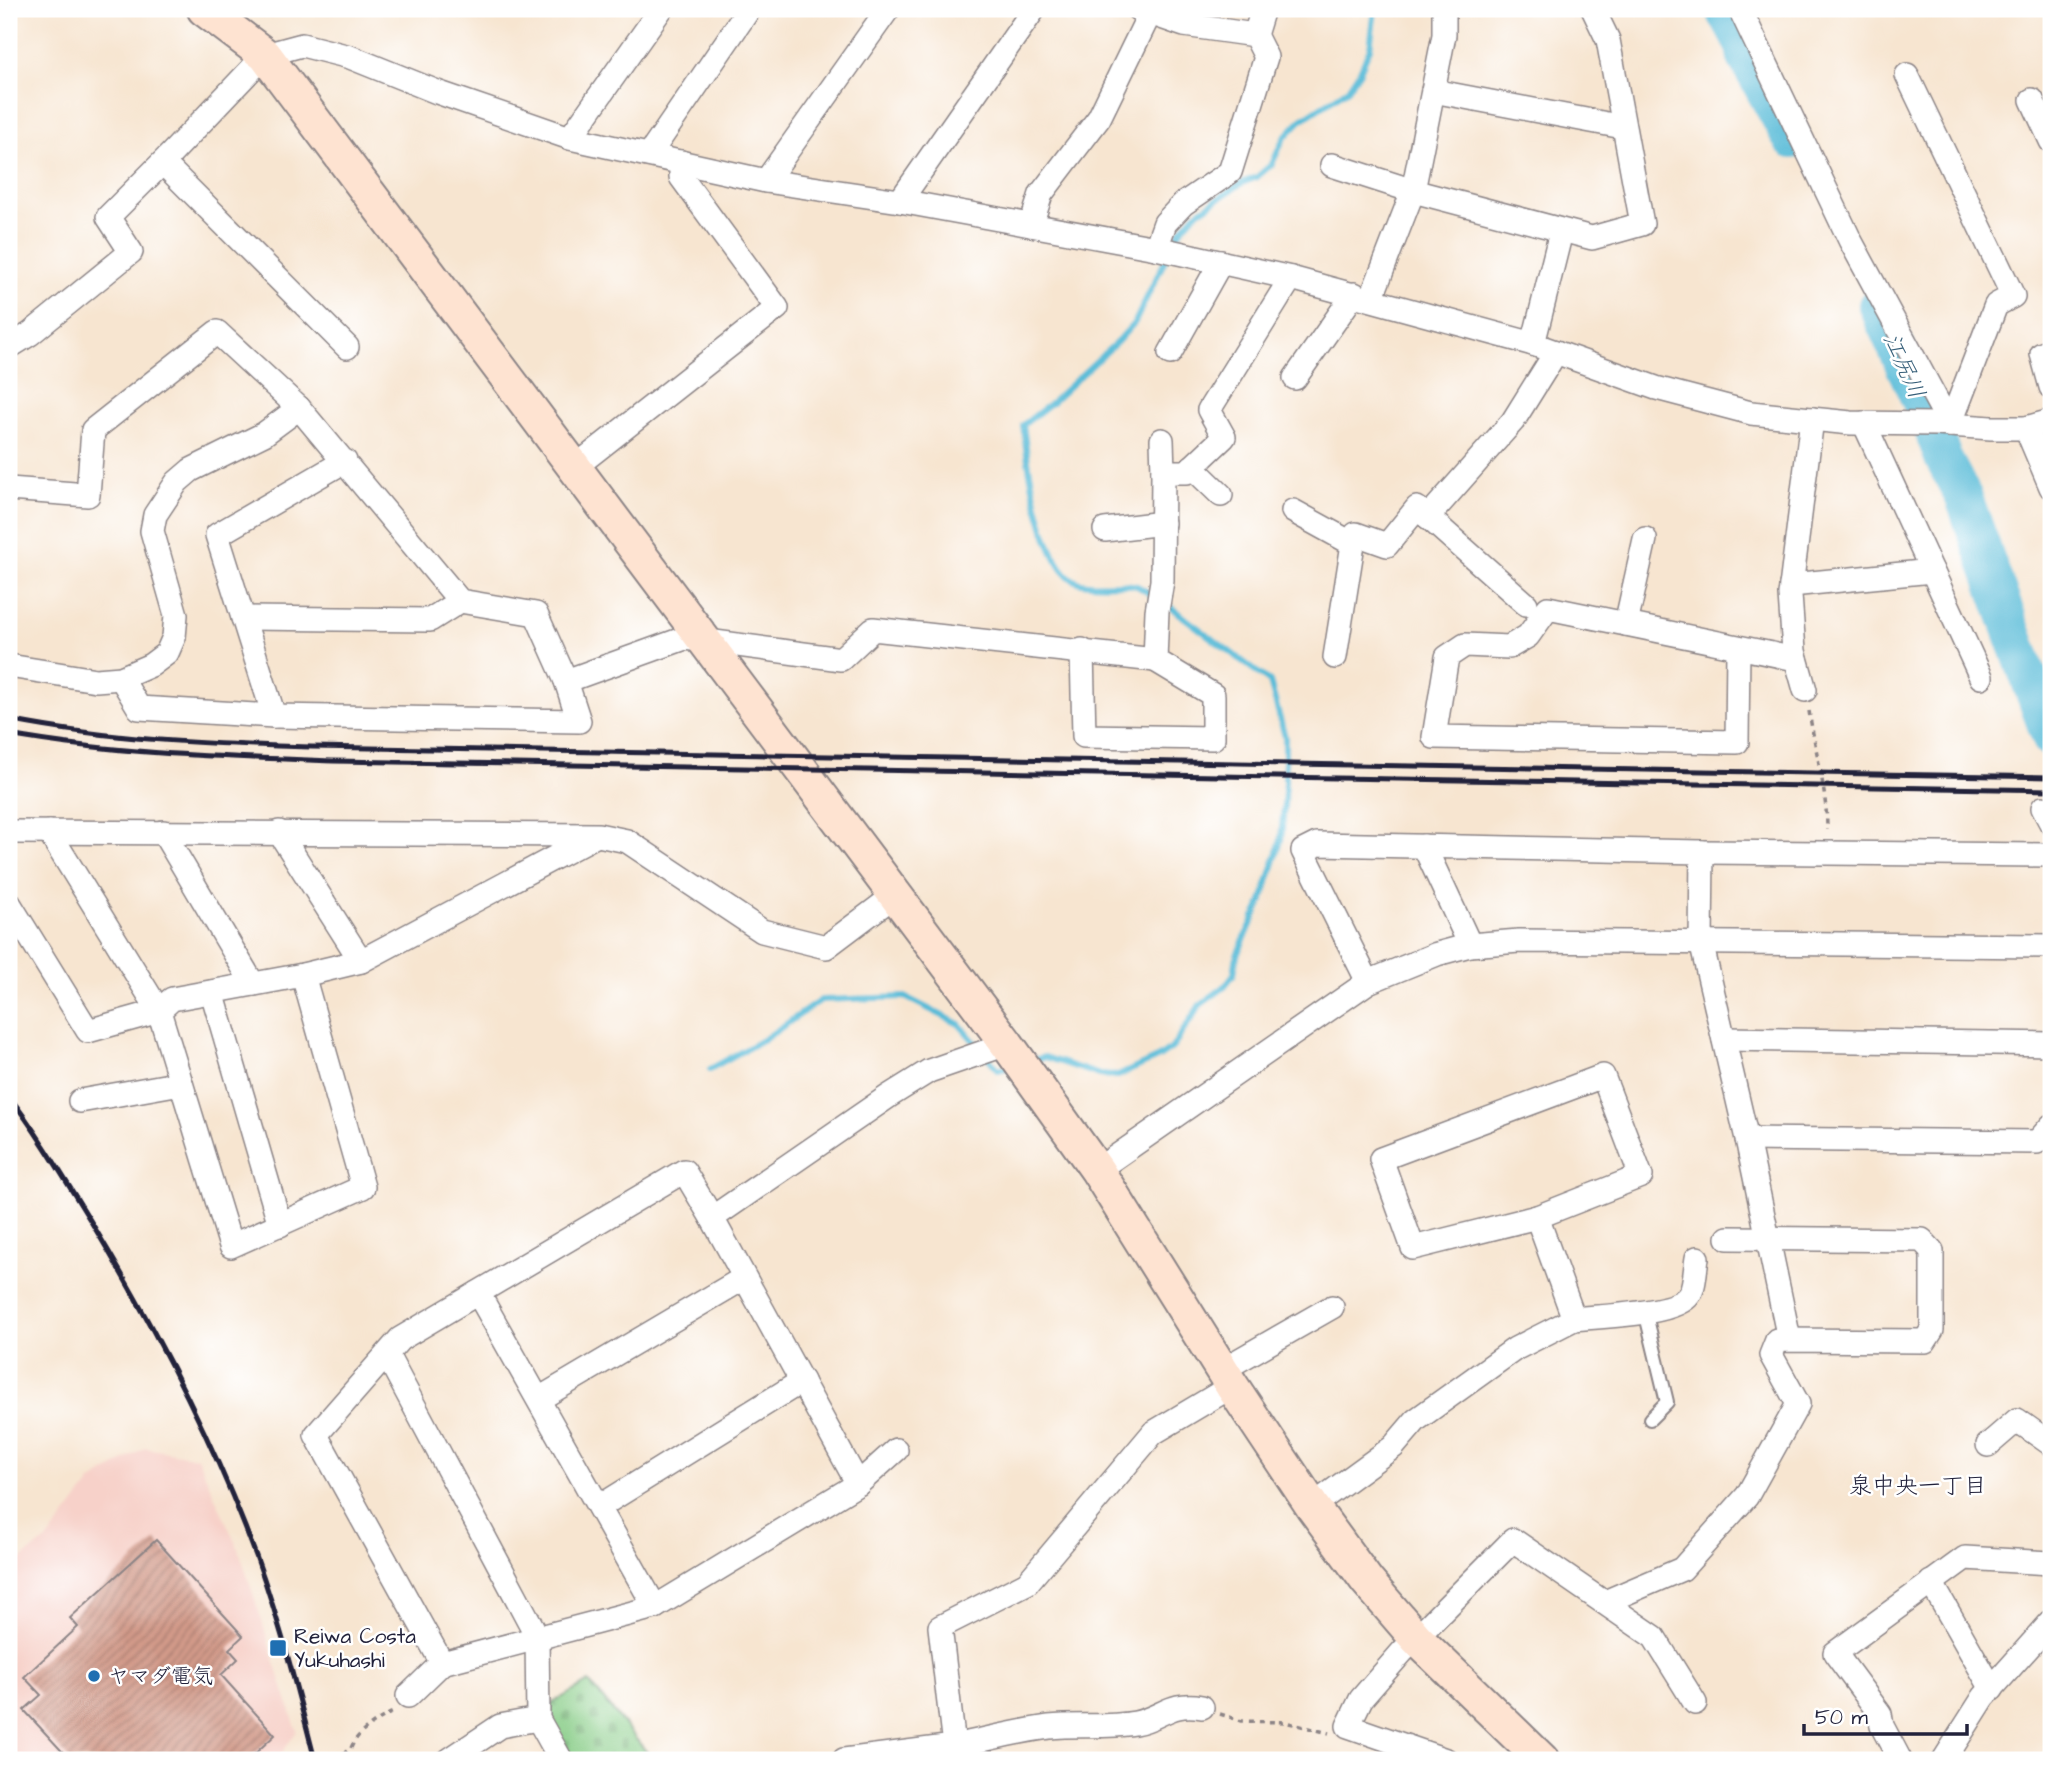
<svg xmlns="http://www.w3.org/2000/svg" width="2060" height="1769" font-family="'Architects Daughter','Klee One',sans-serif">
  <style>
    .built { fill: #f7d1c9 }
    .cemetery { fill: url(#cemetery-stones); stroke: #547760; stroke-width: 2 }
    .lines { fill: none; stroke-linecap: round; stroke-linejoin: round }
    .stream { stroke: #5abcd8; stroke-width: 6 }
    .river { stroke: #5abcd8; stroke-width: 38 }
    .building { fill: url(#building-hatch) }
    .lane-casing { stroke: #8c8486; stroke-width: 16 }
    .street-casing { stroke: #8c8486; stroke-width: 26 }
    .secondary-casing { stroke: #8c8486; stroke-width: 37 }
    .path { stroke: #8c8486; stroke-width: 3.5; stroke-dasharray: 5 5; stroke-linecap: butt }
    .lane { stroke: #fff; stroke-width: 12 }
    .street { stroke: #fff; stroke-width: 23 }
    .secondary { stroke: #fee3d1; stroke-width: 33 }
    .rail { stroke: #22223b; stroke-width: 5 }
    .poi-dot { fill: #1f6fb2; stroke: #fff; stroke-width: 2.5 }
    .labels { text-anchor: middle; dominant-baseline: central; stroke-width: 5; stroke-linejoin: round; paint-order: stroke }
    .poi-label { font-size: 21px; fill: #22223b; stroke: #fff; text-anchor: start }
    .water-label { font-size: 23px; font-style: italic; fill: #38607a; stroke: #fff }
    .neighbourhood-label { font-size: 23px; fill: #22223b; stroke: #fff }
  </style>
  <defs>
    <pattern id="cemetery-stones" width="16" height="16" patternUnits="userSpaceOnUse" patternTransform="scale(1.75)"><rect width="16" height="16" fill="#87cc86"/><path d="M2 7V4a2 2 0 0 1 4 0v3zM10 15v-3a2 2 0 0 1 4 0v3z" fill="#74af75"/></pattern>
    <pattern id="building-hatch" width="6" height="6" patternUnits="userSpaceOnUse" patternTransform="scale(1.75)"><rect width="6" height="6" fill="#d29a89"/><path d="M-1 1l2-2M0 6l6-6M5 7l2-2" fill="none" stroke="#aa7d71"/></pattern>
  </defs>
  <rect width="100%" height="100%" fill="#fff"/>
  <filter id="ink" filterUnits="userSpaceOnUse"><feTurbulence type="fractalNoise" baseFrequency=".0143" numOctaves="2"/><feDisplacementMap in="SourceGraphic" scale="14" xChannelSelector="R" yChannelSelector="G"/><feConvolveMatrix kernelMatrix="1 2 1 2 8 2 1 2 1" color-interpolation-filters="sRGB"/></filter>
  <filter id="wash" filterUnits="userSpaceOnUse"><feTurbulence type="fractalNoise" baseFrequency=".00686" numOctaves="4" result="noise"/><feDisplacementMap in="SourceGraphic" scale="28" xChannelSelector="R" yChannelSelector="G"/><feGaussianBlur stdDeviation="1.57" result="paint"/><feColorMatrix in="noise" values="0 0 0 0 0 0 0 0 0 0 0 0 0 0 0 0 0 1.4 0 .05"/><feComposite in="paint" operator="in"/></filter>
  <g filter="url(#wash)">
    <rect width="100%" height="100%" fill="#f7e5d0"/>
    <!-- built -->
    <path class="built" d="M145 1448 197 1457 240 1553 297 1731 277 1760H9V1564L17 1562 48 1539 92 1481Z"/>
    <!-- cemetery -->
    <path class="cemetery" d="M589 1682 650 1756 634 1760H572L550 1718 552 1703Z"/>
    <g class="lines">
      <!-- stream -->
      <g class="stream">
        <path d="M1172 246 1180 231 1195 214 1242 183 1257 177 1272 164 1284 138 1300 121 1348 89 1360 71 1370 48 1375 9"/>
        <path d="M1155 598C1150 594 1143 589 1137 586 1123 581 1097 588 1078 582 1043 570 1027 460 1023 425L1051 403 1118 341 1135 322 1167 256"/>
        <path d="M986 1055 998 1070 1009 1067"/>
        <path d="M1030 1061 1045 1057 1100 1075 1118 1076 1159 1057 1172 1048 1200 1005 1223 988 1234 974 1237 955 1262 901 1281 840 1285 793V737L1270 682 1165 603"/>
        <path d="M710 1069 766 1038 821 1000 905 997 959 1024 979 1047"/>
      </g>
      <!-- river -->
      <g class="river">
        <path d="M1724 9 1744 46 1746 57 1792 140"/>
        <path d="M1877 306 1931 424 1943 458 1964 498 2051 739"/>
      </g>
    </g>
    <g id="blocks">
      <!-- building -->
      <path class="building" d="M156 1540 243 1636 229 1649 238 1659 221 1675 275 1735 248 1760H70L24 1710 41 1695 24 1677 78 1627 70 1618Z"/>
    </g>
  </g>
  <g filter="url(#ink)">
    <use href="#blocks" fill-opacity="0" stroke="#8c8486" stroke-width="2"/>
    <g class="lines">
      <defs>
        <path id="lane" d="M1645 1311 1667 1402 1650 1419"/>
        <g id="street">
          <path d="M1138 9 1184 25 1255 35 1266 57 1230 172 1183 204 1165 223 1156 248"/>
          <path d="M1740 9 1850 240 1950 425"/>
          <path d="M1255 35 1263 9"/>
          <path d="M1907 75 2013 296 1996 305 1950 425"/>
          <path d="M1433 91 1623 127"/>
          <path d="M2032 100 2051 141"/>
          <path d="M570 138 661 9"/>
          <path d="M649 155 749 9"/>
          <path d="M163 163 347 347"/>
          <path d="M1332 165 1413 191 1592 238 1642 224 1608 40 1593 9"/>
          <path d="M766 181 888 9"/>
          <path d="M900 201 1034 9"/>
          <path d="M1031 225 1041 194 1099 118 1150 13"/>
          <path d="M1371 299 1413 191 1444 35V9"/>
          <path d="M1533 344 1561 232"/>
          <path d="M9 347 30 334 131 252 108 217 169 156 265 55 302 45 350 57 437 92 570 138 766 181 900 201 1156 248 1291 278 1533 344 1656 388 1751 413 1851 423 1936 424 1991 428H2026L2051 421"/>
          <path d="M2051 351 2042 354 2051 387"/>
          <path d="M1170 353 1221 262"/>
          <path d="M1295 378 1354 294"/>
          <path d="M1864 423 1981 677"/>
          <path d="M2026 428 2051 487"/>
          <path d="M1162 440 1163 472"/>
          <path d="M575 467 777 308 681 177V162"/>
          <path d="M1192 467 1221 495"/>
          <path d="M9 489 88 495 93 430 217 332 299 408"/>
          <path d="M1293 511 1353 544 1356 534 1387 545 1417 508 1428 517 1513 421 1556 352"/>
          <path d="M1428 517 1526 604"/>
          <path d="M1105 530 1163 523"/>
          <path d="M1791 585 1932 571"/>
          <path d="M243 618 430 620 460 601"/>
          <path d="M1626 624 1645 539"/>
          <path d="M1738 647 1737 742 1434 737 1447 657 1465 645 1509 647 1528 636 1548 608 1796 659"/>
          <path d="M1082 650 1084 736 1213 738V695L1155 660"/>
          <path d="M1335 657 1353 544"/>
          <path d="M9 666 96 680 121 678 151 665 167 653 174 637 176 615 152 531 155 515 177 482 191 470 264 434 299 408 460 601 536 614 566 681 579 721 274 716 217 535 345 461"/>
          <path d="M121 678 139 708 274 716"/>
          <path d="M566 681 685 638 841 659 873 629 1155 660 1157 611 1162 581 1163 472H1187L1224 437 1209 410 1291 278"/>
          <path d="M1805 690 1794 651 1790 595 1812 419"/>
          <path d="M2043 808 2051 823"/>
          <path d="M9 832 598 835 627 841 762 931 826 947 895 895"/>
          <path d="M49 832 159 1011 231 1246 363 1187 303 975"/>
          <path d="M163 832 253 984"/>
          <path d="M279 832 361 961"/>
          <path d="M1424 846 1470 945"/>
          <path d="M1702 852 1701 942 1747 1139 1789 1339"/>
          <path d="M9 903 88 1031 159 1011 172 999 303 975 361 961 595 836"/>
          <path d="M1368 982 1303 851 1317 844 1702 852 2051 855"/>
          <path d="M212 992 280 1225"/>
          <path d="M1724 1039 2051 1044"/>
          <path d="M1603 1076 1641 1176 1537 1217 1413 1248 1381 1159Z"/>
          <path d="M80 1101 181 1083"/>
          <path d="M1747 1139 2037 1142 2051 1126"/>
          <path d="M1097 1170 1368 982 1437 954 1470 945 1519 941 2051 946"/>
          <path d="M712 1218 889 1096 929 1071 1007 1044"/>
          <path d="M478 1293 655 1607"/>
          <path d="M1574 1319C1599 1316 1676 1315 1689 1295 1695 1287 1695 1269 1697 1258"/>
          <path d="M387 1355 537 1636 538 1719 561 1760"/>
          <path d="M1222 1370 1332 1307"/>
          <path d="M539 1399 744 1278"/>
          <path d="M1988 1445 2017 1420 2051 1444"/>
          <path d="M1312 1506 1393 1447 1416 1420 1515 1349 1574 1319 1537 1217"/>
          <path d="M599 1507 802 1381"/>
          <path d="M1931 1582 1992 1689"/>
          <path d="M1605 1602 1682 1569 1747 1496 1798 1404 1771 1355 1777 1340 1925 1341 1932 1330V1251L1922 1240 1728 1238"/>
          <path d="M442 1663 316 1435 400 1339 684 1171 712 1218 858 1484"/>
          <path d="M408 1696 442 1663 655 1607 858 1484 896 1450"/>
          <path d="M954 1746C985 1740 1017 1731 1049 1727 1078 1724 1106 1728 1135 1723 1162 1718 1170 1701 1202 1707"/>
          <path d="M449 1760 500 1726 538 1719"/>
          <path d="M844 1760 954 1746 940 1627 1027 1583 1153 1433 1232 1386"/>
          <path d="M1446 1760 1348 1726 1361 1699 1402 1652 1513 1540 1654 1637 1695 1703"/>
          <path d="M1900 1760 1882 1726 1880 1714 1835 1653 1965 1558 2051 1563"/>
          <path d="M1944 1760 1984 1697 2051 1622"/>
        </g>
        <path id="secondary" d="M204 9 265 55 1007 1044 1097 1170 1232 1386 1312 1506 1367 1581 1417 1639 1542 1760"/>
      </defs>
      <!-- lane casing -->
      <use href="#lane" class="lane-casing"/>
      <!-- street casing -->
      <use href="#street" class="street-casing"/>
      <!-- secondary casing -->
      <use href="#secondary" class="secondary-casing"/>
      <!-- path -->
      <g class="path">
        <path d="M1809 711C1815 750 1827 790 1827 830"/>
        <path d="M1220 1714 1242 1721 1285 1722 1329 1733"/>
        <path d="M335 1760 351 1748C357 1732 378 1719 393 1712"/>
      </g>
      <!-- lane -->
      <use href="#lane" class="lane"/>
      <!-- street -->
      <use href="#street" class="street"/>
      <!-- secondary -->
      <use href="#secondary" class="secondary"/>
      <!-- rail -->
      <g class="rail">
        <path d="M9 720C110 740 208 744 311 747L2051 777"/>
        <path d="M9 735C116 754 224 757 333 761L2051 790"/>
        <path d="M9 1096C39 1135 64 1178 90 1220 149 1318 203 1420 245 1527 275 1602 295 1682 315 1760"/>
      </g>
    </g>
  </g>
  <!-- markers -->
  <g class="poi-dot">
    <rect x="269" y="1639" width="18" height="18" rx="3.5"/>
    <circle cx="94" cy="1676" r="7"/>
  </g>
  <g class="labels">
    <!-- poi labels -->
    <g class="poi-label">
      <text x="294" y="1636">Reiwa Costa<tspan x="294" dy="24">Yukuhashi</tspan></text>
      <text x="108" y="1676">ヤマダ電気</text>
    </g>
    <!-- water labels -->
    <g class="water-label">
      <text transform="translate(1904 366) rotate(66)">江尻川</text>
    </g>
    <!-- neighbourhood labels -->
    <g class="neighbourhood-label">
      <text x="1918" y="1486">泉中央一丁目</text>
    </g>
  </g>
  <!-- margin -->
  <rect width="2060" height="1769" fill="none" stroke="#fff" stroke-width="35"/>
  <!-- scale -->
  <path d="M1804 1724v10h163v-10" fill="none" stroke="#22223b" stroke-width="3.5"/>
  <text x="1815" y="1724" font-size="21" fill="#22223b" stroke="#ffffff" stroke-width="5" paint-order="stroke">50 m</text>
</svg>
